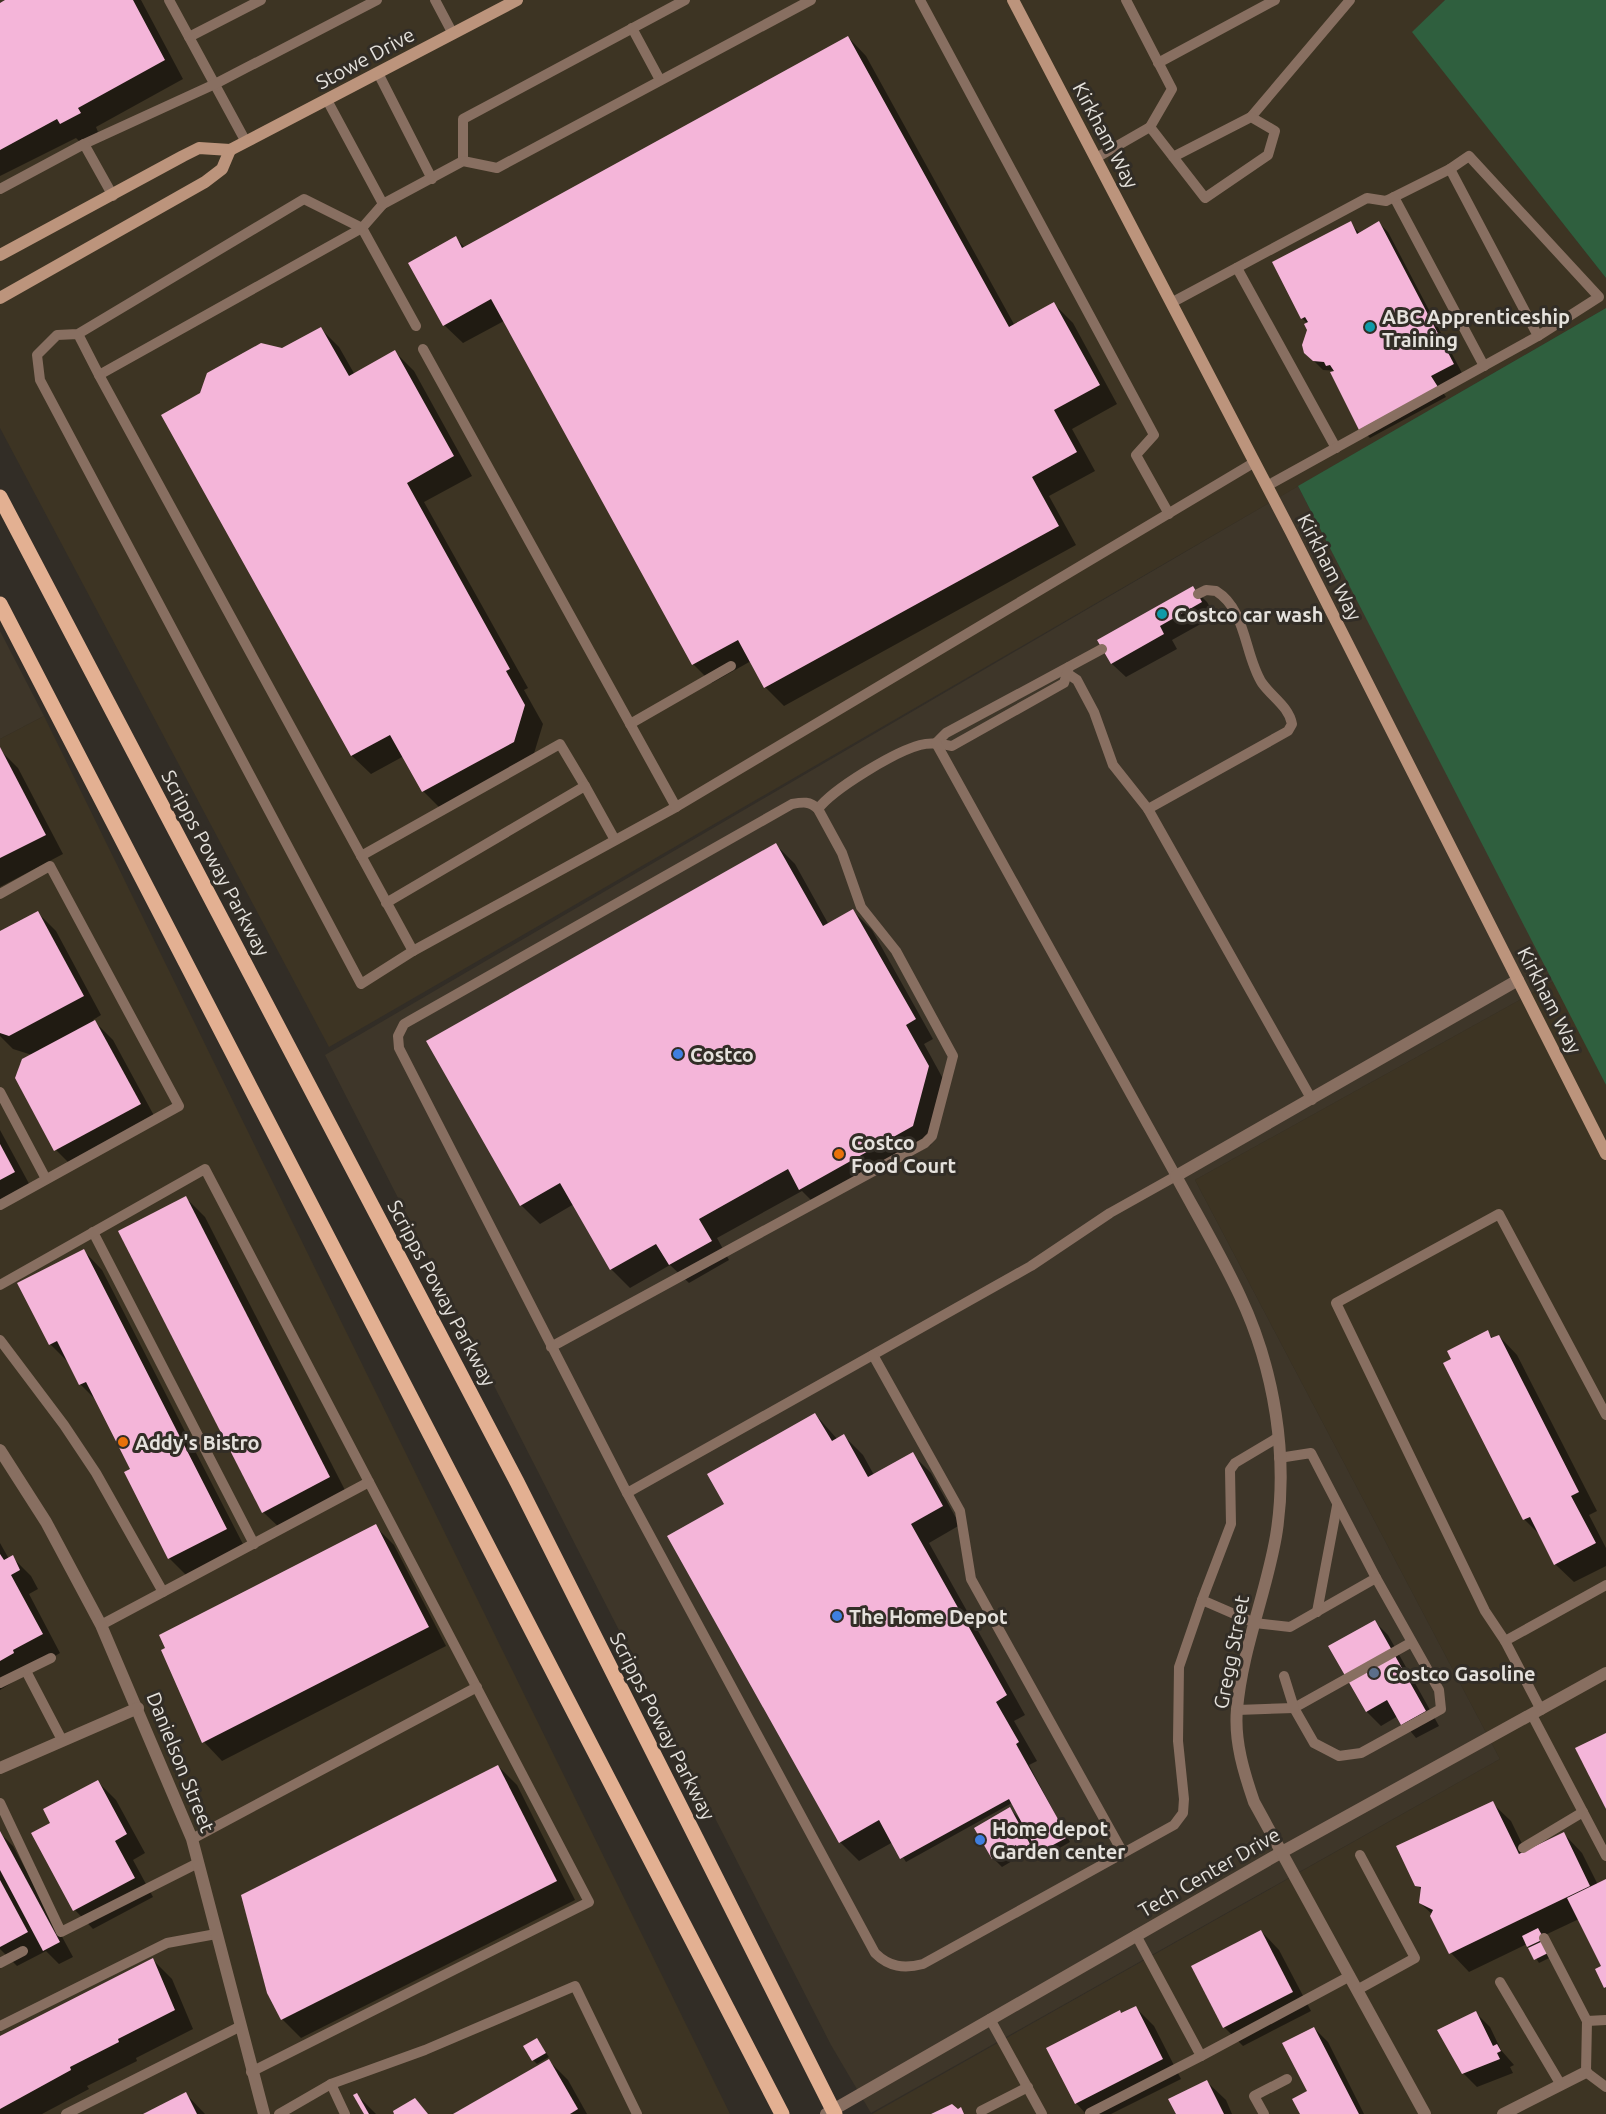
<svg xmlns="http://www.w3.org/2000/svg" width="1606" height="2114" font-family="Ubuntu,sans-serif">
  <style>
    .built { fill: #3e3629 }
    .industrial { fill: #3d3423 }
    .green { fill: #2f5f3e }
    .shadow { fill: #0007 }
    .building { fill: #f4b5d9 }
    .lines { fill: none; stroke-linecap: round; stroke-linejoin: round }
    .service { stroke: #886f61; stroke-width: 10 }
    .minor { stroke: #886f61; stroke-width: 12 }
    .tertiary { stroke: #886f61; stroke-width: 12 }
    .secondary { stroke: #bc947c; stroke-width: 12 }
    .primary { stroke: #e3b092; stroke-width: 15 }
    .culture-dot { fill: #0f9aa8; stroke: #322d26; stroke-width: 2 }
    .shop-dot { fill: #3f7fe0; stroke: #322d26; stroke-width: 2 }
    .food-dot { fill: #e8710a; stroke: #322d26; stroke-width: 2 }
    .service-dot { fill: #5c6f8a; stroke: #322d26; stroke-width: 2 }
    .labels { text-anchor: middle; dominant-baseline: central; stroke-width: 6; stroke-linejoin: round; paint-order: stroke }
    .street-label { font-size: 20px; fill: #e5e2dd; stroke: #322d26 }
    .poi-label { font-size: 20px; font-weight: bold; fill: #e5e2dd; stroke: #322d26; text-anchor: start }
  </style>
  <rect width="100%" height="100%" fill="#322d26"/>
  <!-- built -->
  <g class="built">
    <path d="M1298 486 1554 981 1195 1180 1500 1759 871 2113 831 2045 325 1055Z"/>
    <path d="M0 631 44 716 0 739Z"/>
  </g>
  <!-- industrial -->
  <g class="industrial">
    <path d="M0 0H1445L1413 32 1606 278V308L329 1047 0 428Z"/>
    <path d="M44 716 730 2114H0V739Z"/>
    <path d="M1554 981 1606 1085V2114H872L1500 1759 1195 1180Z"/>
  </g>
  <!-- green -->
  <g class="green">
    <path d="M1445 0H1606V278L1412 32Z"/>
    <path d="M1606 308V1085L1298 486Z"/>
  </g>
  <!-- shadow -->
  <g class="shadow">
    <path d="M8 0H141L183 79 96 127 98 132 80 142 76 138 0 176V4Z"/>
    <path d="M848 37 866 56 1015 326 1054 304 1073 323 1117 404 1072 429 1095 471 1049 496 1076 545 784 706 765 687 751 661 712 683 693 664 504 321 463 343 444 325 456 238 465 248Z"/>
    <path d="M1350 223 1360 234 1379 223 1388 232 1462 373 1439 386 1446 397 1370 438 1361 429 1338 371 1323 370 1305 352 1309 330 1308 324 1302 318Z"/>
    <path d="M320 328 339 347 355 375 395 352 414 371 472 476 424 502 528 688 524 690 543 724 532 760 442 810 423 791 404 756 371 774 352 756 163 415Z"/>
    <path d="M1193 588 1207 602 1215 616 1172 640 1177 649 1126 677 1112 664 1099 640Z"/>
    <path d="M0 750 18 768 63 854 0 887Z"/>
    <path d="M776 845 795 864 829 925 853 911 872 930 933 1039 924 1044 947 1086 931 1145 910 1157 901 1148 903 1153 814 1203 802 1191 717 1238 729 1260 689 1283 670 1265 630 1288 611 1269 574 1204 540 1224 521 1205Z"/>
    <path d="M37 912 56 931 101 1015 93 1020 113 1040 158 1123 74 1168 56 1150 32 1055 13 1049 0 1036V933Z"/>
    <path d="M0 1130 33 1191 0 1209Z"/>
    <path d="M186 1198 205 1217 348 1496 282 1530 263 1512Z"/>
    <path d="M84 1251 102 1270 245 1548 188 1577 170 1559 126 1473 132 1470 97 1401 80 1384 69 1363 50 1344Z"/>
    <path d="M1487 1332 1494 1339 1499 1336 1517 1355 1597 1511 1589 1515 1606 1548V1566L1574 1582 1555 1564 1542 1537 1524 1519Z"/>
    <path d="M815 1414 838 1440 844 1436 863 1455 874 1475 912 1454 931 1473 960 1525 929 1543 1025 1715 1014 1721 1037 1761 1029 1765 1070 1842 1044 1857 1040 1853 1029 1859 1024 1854 1002 1867 993 1858 1010 1809 1021 1820 1012 1803 906 1862 893 1842 859 1861 840 1842 726 1505Z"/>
    <path d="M375 1526 394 1545 446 1646 222 1761 204 1742Z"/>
    <path d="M0 1543 9 1559 12 1557 31 1576 38 1589 29 1594 60 1653 0 1690Z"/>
    <path d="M1375 1622 1388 1635 1439 1726 1416 1738 1398 1716 1381 1726 1367 1712Z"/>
    <path d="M498 1766 517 1785 575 1900 301 2038 282 2019 269 1992Z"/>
    <path d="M98 1782 116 1800 145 1853 133 1860 153 1897 93 1929 75 1910 33 1834 52 1823Z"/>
    <path d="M1492 1803 1511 1821 1526 1852 1564 1834 1582 1853 1598 1885 1606 1881V1987L1597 1970 1603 1967 1579 1919 1543 1936 1553 1956 1539 1963 1527 1944 1469 1972 1451 1953 1433 1915 1420 1903 1422 1890 1417 1885Z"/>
    <path d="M0 1833 13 1846 73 1957 59 1964 46 1951 17 1966 0 1949Z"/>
    <path d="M1261 1931 1279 1950 1311 2011 1243 2046 1224 2027 1193 1966Z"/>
    <path d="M153 1960 172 1979 193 2029 136 2058 137 2061 87 2086 89 2089 42 2114H0V2038Z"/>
    <path d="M1136 2008 1154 2026 1181 2079 1111 2114H1086L1076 2103 1122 2014Z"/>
    <path d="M1476 2013 1490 2027 1501 2050 1514 2065 1510 2067 1513 2073 1477 2087 1463 2073Z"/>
    <path d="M1314 2028 1328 2042 1364 2114H1301L1309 2092Z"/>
    <path d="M537 2040 549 2057 537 2064 533 2060Z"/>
    <path d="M549 2061 568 2080 587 2114H456Z"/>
    <path d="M1207 2082 1226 2100 1232 2114H1177Z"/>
    <path d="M186 2094 205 2114H146Z"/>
    <path d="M357 2095 376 2114H366Z"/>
  </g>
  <!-- building -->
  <g class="building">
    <path d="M5 0H133L165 60 78 108 81 113 60 124 57 119 0 150V3Z"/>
    <path d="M848 36 1009 327 1054 302 1100 385 1054 410 1077 452 1032 477 1059 526 764 688 738 640 692 665 491 299 443 326 408 263 456 236 462 248Z"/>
    <path d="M1351 221 1357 234 1379 221 1454 364 1431 376 1438 387 1359 430 1330 372 1334 371 1330 365 1326 366 1324 362 1313 361 1304 353 1302 345 1307 330 1304 324 1308 322 1305 317 1301 319 1272 262Z"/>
    <path d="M321 327 349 376 395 350 454 456 407 483 510 669 506 671 525 705 514 742 422 792 390 735 351 756 161 415 200 393 207 373 261 343 282 348Z"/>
    <path d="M1193 586 1202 602 1160 626 1164 634 1111 664 1097 640Z"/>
    <path d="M0 747 46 835 0 858Z"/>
    <path d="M776 843 823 926 853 909 916 1019 906 1025 929 1066 913 1126 799 1190 788 1169 699 1219 712 1241 669 1265 656 1244 610 1270 560 1183 520 1206 426 1041Z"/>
    <path d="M38 911 84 996 9 1036 0 1033V931Z"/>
    <path d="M95 1020 141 1104 54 1151 15 1078 22 1059Z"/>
    <path d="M0 1144 15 1172 0 1180Z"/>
    <path d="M186 1196 330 1477 262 1513 118 1231Z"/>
    <path d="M84 1249 227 1529 168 1559 124 1472 130 1469 86 1382 79 1385 57 1341 49 1345 17 1283Z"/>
    <path d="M1488 1330 1491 1338 1499 1335 1579 1492 1571 1496 1596 1543 1554 1565 1530 1517 1523 1520 1443 1363 1451 1359 1447 1351Z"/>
    <path d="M815 1413 832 1441 844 1434 868 1477 913 1452 943 1506 911 1524 1007 1695 996 1702 1019 1742 1016 1744 1068 1837 1038 1853 1009 1799 900 1859 879 1820 839 1843 667 1536 724 1504 707 1474Z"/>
    <path d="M376 1524 429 1627 202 1743 161 1650 165 1648 159 1635Z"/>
    <path d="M0 1554 4 1560 13 1555 20 1570 11 1575 43 1634 13 1650 14 1653 0 1661Z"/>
    <path d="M1375 1620 1426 1711 1401 1725 1387 1700 1366 1712 1328 1646Z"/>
    <path d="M1606 1733V1809L1575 1748Z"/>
    <path d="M498 1765 557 1881 281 2020 267 1993 241 1895Z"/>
    <path d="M98 1780 127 1834 115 1841 135 1878 73 1911 31 1833 50 1823 43 1809Z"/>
    <path d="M1493 1801 1519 1854 1564 1832 1590 1886 1449 1954 1430 1916 1433 1910 1419 1903 1421 1887 1415 1886 1396 1846Z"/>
    <path d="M1010 1807 1030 1844 1019 1851 1016 1845 992 1859 974 1828Z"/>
    <path d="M0 1831 60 1942 43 1951 0 1870Z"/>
    <path d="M1606 1879V1987L1604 1988 1595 1969 1601 1966 1567 1898Z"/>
    <path d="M0 1880 28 1932 0 1947Z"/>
    <path d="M1538 1928 1544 1939 1527 1947 1522 1936Z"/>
    <path d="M1261 1930 1293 1992 1223 2028 1191 1966Z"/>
    <path d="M1545 1940 1550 1952 1534 1960 1528 1948Z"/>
    <path d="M153 1958 175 2010 118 2039 119 2042 70 2067 71 2070 0 2109V2036Z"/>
    <path d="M1136 2006 1163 2059 1075 2104 1046 2048 1120 2010 1121 2013Z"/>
    <path d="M1476 2011 1493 2046 1497 2044 1501 2051 1497 2053 1500 2059 1462 2074 1437 2030Z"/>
    <path d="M1314 2027 1359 2114H1300L1292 2099 1307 2091 1282 2043Z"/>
    <path d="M537 2038 546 2053 532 2061 523 2046Z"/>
    <path d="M549 2059 578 2109 570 2114H453Z"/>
    <path d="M1207 2080 1224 2114H1176L1168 2099Z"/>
    <path d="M186 2092 197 2114H143Z"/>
    <path d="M357 2093 369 2114H364L353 2095Z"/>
    <path d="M415 2098 428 2114H394L393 2111Z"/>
    <path d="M952 2104 958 2109 961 2107 964 2114H931Z"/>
  </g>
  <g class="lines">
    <!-- service -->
    <g class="service">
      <path d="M169 0 246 142"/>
      <path d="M435 0 453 34"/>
      <path d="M920 0 1154 435 1136 455 1169 514"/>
      <path d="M632 28 660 80"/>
      <path d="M189 37 261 0"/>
      <path d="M1158 63 1275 0"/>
      <path d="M378 73 432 179"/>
      <path d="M327 100 383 204 362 228 416 326"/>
      <path d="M1251 117 1350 0"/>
      <path d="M1150 127 1205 198 1268 155 1275 131 1251 117 1173 157"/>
      <path d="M84 144 215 84 377 0"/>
      <path d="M1096 158 1150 127 1172 89 1126 0"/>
      <path d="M463 161V119L685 0"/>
      <path d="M1450 169 1469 156 1599 297 1538 336"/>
      <path d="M0 189 84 144 113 196"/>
      <path d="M1394 197 1484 366"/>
      <path d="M383 204 463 161 497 168 811 0"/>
      <path d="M1237 268 1336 448"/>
      <path d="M1171 303 1367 198 1386 201 1450 169 1538 336 1267 486"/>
      <path d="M78 334 99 375 362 228 304 199 78 334 57 335 37 355 40 380 361 984 413 951 676 807"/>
      <path d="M423 349 676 807 1255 462"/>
      <path d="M99 375 413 951"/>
      <path d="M1068 674 1077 680 1094 712 1113 765 1148 809 1312 1100"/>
      <path d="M630 724 731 666"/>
      <path d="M936 743 946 733 1102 649"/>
      <path d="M818 809C833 789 894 752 920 745 931 742 941 744 952 746L1064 683 1069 667"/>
      <path d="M1148 809 1288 731 1292 724C1289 707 1272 697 1262 683 1244 655 1247 610 1216 591L1206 590 1198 594"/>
      <path d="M361 856 560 744 585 786"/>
      <path d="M0 894 50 866 179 1106 0 1205"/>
      <path d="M386 903 585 786 615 840"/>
      <path d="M0 1092 46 1179"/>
      <path d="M93 1232 254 1544"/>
      <path d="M0 1285 205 1169 589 1902 251 2072"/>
      <path d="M0 1340 64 1425 96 1473 163 1592"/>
      <path d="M551 1347 925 1143 932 1136 953 1056 896 951 861 907 842 853 818 809C810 801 803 802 792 804L404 1024 398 1036 399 1048 627 1493 1031 1266 1110 1213 1176 1176 936 743"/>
      <path d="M873 1355 960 1511 971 1579 1123 1853"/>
      <path d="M627 1493 875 1953C889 1967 904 1969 923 1964L1174 1825 1183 1813 1184 1799 1178 1741 1179 1667 1202 1600 1255 1623 1290 1627 1376 1578 1311 1453 1279 1458"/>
      <path d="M1376 1578 1439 1690 1441 1709 1361 1753 1339 1756 1314 1743 1294 1708 1412 1642"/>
      <path d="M1202 1600 1231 1524 1230 1470 1235 1463 1277 1438"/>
      <path d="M1317 1612 1337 1506"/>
      <path d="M101 1625 369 1482"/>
      <path d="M1505 1641 1485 1611 1336 1303 1499 1214 1606 1415"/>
      <path d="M26 1671 62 1740"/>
      <path d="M0 1683 51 1658"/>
      <path d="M1237 1710 1294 1708 1284 1676"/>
      <path d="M1541 1710 1505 1641 1606 1585"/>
      <path d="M1532 1715 1606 1856"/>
      <path d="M0 1803 61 1932 198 1863"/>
      <path d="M192 1839 477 1687"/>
      <path d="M1523 1848 1583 1812"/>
      <path d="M1544 1938 1587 2021 1586 2072 1606 2087"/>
      <path d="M0 1963 23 1951"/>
      <path d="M1500 1982 1561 2085"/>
      <path d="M1357 1990 1415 1958 1360 1855"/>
      <path d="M990 2019 1042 2114"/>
      <path d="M1587 2021 1606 2020"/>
      <path d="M0 2026 167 1943 216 1934"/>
      <path d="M1201 2056 1350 1976"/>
      <path d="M331 2084 425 2050 575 1986 637 2114"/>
      <path d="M981 2111 1028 2087"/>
      <path d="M1090 2113 1201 2056 1136 1935"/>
      <path d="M66 2114 239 2027"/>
      <path d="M279 2114 331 2084 345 2114"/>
      <path d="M1264 2114 1254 2096 1287 2079"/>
    </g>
    <!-- minor -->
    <path class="minor" d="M1503 2114 1586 2072"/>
    <!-- tertiary -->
    <g class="tertiary">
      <path d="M0 1450 46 1522 101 1625 192 1839 264 2114"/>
      <path d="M0 1768 138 1708"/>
      <path d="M826 2114 1282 1852 1606 1673"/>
      <path d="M1425 2114 1254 1802C1244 1773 1234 1741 1237 1709 1242 1650 1266 1594 1276 1536 1289 1457 1274 1368 1240 1296 1221 1255 1197 1215 1176 1176L1518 980"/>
    </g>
    <!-- secondary -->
    <g class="secondary">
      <path d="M1013 0 1291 532 1606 1154"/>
      <path d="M0 255 183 156 199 148 230 150 517 0"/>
      <path d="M0 298 205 182 222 169 230 150"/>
    </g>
    <!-- primary -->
    <g class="primary">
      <path d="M0 497 517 1482 835 2114"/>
      <path d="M0 604 782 2114"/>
    </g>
  </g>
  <!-- markers -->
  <g class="culture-dot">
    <circle cx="1370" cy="327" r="6"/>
    <circle cx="1162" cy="614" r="6"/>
  </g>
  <g class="shop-dot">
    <circle cx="678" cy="1054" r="6"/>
    <circle cx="837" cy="1616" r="6"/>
    <circle cx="980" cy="1840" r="6"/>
  </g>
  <g class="food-dot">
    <circle cx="839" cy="1154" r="6"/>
    <circle cx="123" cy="1442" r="6"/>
  </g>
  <circle class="service-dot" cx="1374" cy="1673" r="6"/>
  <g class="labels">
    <!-- street labels -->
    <g class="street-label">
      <text transform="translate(365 58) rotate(-28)">Stowe Drive</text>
      <text transform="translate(1106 135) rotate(62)">Kirkham Way</text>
      <text transform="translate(1330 567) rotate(63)">Kirkham Way</text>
      <text transform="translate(216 863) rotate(62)">Scripps Poway Parkway</text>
      <text transform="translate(1550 1000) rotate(63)">Kirkham Way</text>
      <text transform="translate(442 1293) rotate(62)">Scripps Poway Parkway</text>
      <text transform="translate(1231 1652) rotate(-79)">Gregg Street</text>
      <text transform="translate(663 1726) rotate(63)">Scripps Poway Parkway</text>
      <text transform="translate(181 1762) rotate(68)">Danielson Street</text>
      <text transform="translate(1209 1872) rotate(-30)">Tech Center Drive</text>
    </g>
    <!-- poi labels -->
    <g class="poi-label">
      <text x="1382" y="316">ABC Apprenticeship<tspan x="1382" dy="23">Training</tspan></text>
      <text x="1174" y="614">Costco car wash</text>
      <text x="690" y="1054">Costco</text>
      <text x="851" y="1142">Costco<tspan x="851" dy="23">Food Court</tspan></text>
      <text x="135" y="1442">Addy's Bistro</text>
      <text x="849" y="1616">The Home Depot</text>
      <text x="1386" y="1673">Costco Gasoline</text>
      <text x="992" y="1828">Home depot<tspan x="992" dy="23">Garden center</tspan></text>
    </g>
  </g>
</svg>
